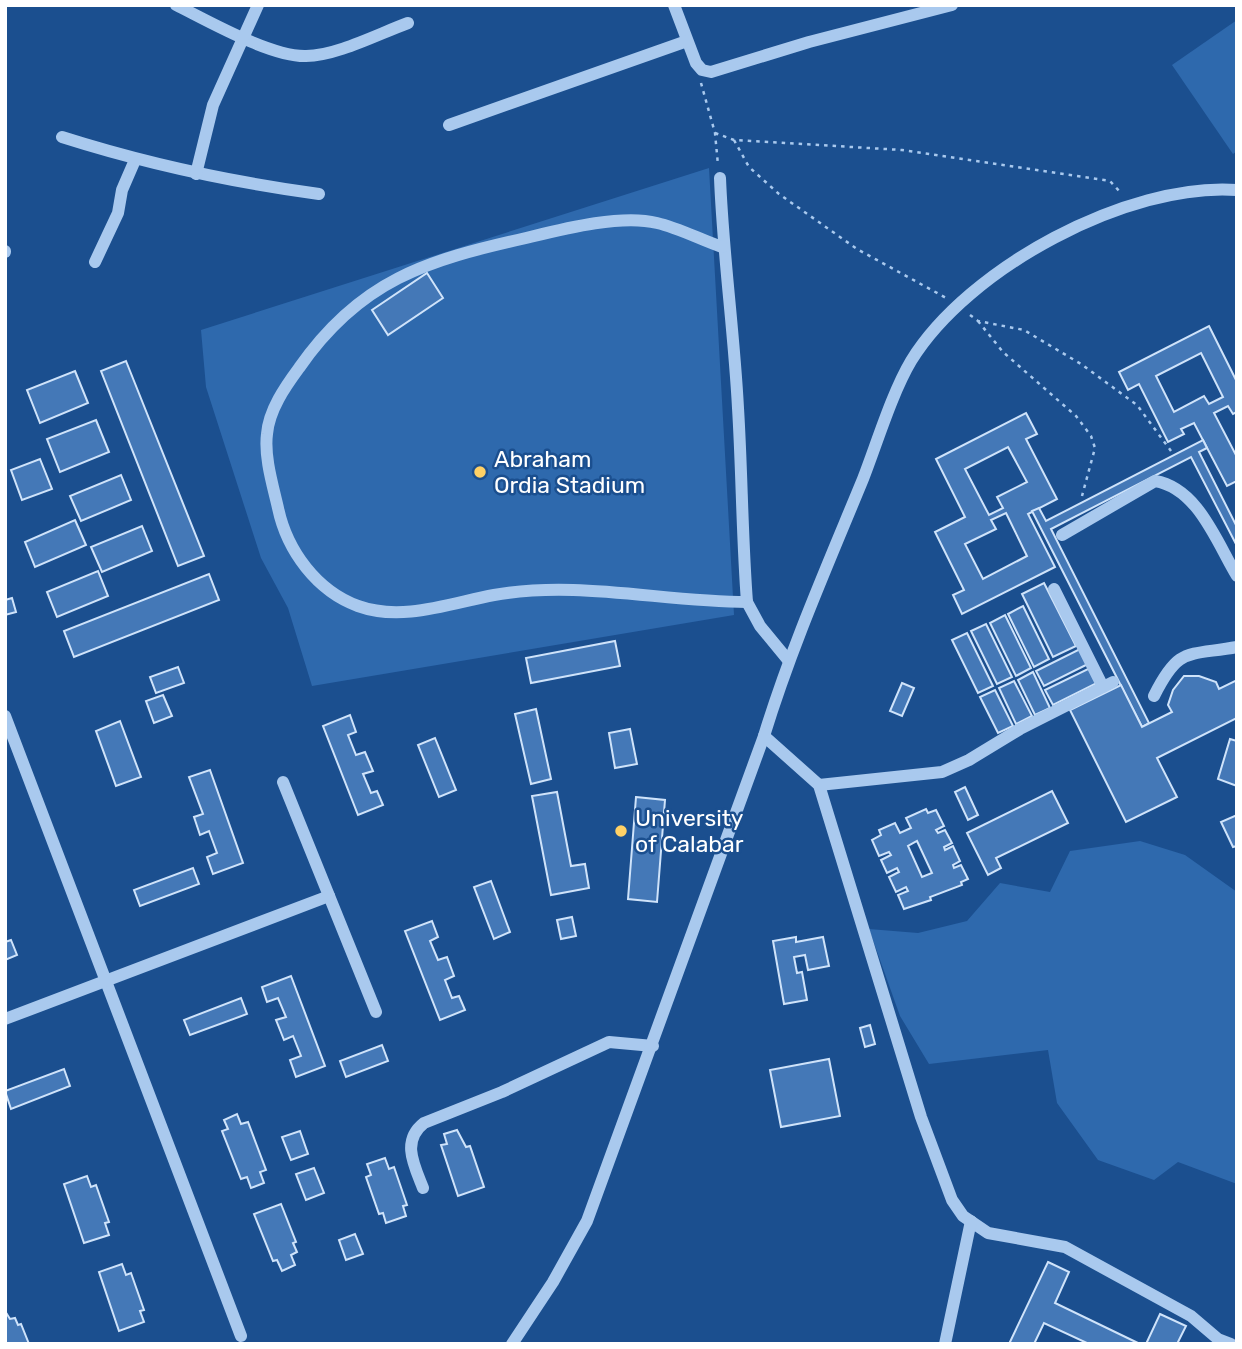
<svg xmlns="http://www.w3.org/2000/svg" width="1242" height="1349" font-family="Rubik,sans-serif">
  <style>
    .green { fill: #2e69ad }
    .building { fill: #4478b7; stroke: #cfe3fa; stroke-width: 2; fill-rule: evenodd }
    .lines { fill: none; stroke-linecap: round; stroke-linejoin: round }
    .path { stroke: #a9c9ee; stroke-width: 2.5; stroke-dasharray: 3.5 5; stroke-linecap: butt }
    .minor { stroke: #a9c9ee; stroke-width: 12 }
    .poi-dot { fill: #ffd166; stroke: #1b4f8f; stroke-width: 2.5 }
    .labels { text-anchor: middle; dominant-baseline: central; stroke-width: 5; stroke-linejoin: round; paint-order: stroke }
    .poi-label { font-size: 23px; fill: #fff; stroke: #1b4f8f; text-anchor: start }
  </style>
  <rect width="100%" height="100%" fill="#1b4f8f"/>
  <!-- green -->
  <g class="green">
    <path d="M1237 20V151L1233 154 1172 65Z"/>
    <path d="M709 168 734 615 312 686 288 608 261 558 206 387 201 330Z"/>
    <path d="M1140 841 1185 855 1237 892V1184L1178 1162 1154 1180 1098 1160 1057 1103 1048 1050 929 1064 900 1016 869 929 918 933 967 921 1000 883 1050 892 1070 851Z"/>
  </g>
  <!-- building -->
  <g class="building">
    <path d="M427 273 443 298 388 335 372 310Z"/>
    <path d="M1209 326 1237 382V412L1233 414 1228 406 1214 413 1237 457V481L1227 486 1194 423 1181 429 1184 434 1168 442 1139 384 1128 390 1119 372ZM1201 353 1223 397 1209 404 1204 396 1174 412 1156 376Z"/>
    <path d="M126 361 204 556 178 566 101 371Z"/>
    <path d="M75 371 88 403 40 423 27 390Z"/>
    <path d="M1026 413 1037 434 1026 439 1057 499 1028 514 1055 567 962 614 953 595 964 590 935 532 965 517 936 459ZM1008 447 1027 482 997 497 1003 508 989 515 965 469ZM1006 513 1027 556 983 579 965 544 996 529 991 520Z"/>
    <path d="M96 420 109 452 60 472 47 439Z"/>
    <path d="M1203 440 1207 448 1199 452 1237 527V546L1191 457 1051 529 1149 723 1142 727 1032 511 1039 508 1046 521Z"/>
    <path d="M40 459 52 489 22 500 11 470Z"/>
    <path d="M121 475 131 500 81 521 70 496Z"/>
    <path d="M75 520 86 545 35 567 25 542Z"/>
    <path d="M142 526 152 551 102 572 91 547Z"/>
    <path d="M98 571 108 596 57 617 47 592Z"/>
    <path d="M209 574 219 600 74 657 64 631Z"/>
    <path d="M1044 583 1076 646 1053 657 1022 594Z"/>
    <path d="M12 598 16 612 5 615V600Z"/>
    <path d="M1023 606 1049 659 1034 667 1008 614Z"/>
    <path d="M1005 615 1031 668 1016 676 990 623Z"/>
    <path d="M986 624 1012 677 997 684 971 631Z"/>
    <path d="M967 633 993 686 978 693 952 640Z"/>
    <path d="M615 641 620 666 531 683 526 658Z"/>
    <path d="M1080 649 1088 664 1044 686 1036 671Z"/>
    <path d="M178 667 184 683 156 693 150 677Z"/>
    <path d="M1090 668 1097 683 1053 705 1045 690Z"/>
    <path d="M1033 672 1050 708 1035 715 1018 680Z"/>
    <path d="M1184 676H1199L1216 682 1219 689 1237 680V718L1157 758 1177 797 1126 822 1070 710 1121 685 1142 727 1172 712 1168 705 1173 690Z"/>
    <path d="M1014 681 1032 716 1016 724 999 688Z"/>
    <path d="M902 683 914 688 902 716 890 711Z"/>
    <path d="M995 690 1013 726 998 733 980 697Z"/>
    <path d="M163 695 172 716 154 723 146 701Z"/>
    <path d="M536 709 551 779 531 784 515 714Z"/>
    <path d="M350 715 356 732 348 735 356 755 365 752 373 771 363 774 371 793 377 791 383 805 358 815 323 726Z"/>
    <path d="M120 721 141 777 116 786 96 731Z"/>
    <path d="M630 729 637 764 615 768 609 733Z"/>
    <path d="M435 738 456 790 439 797 418 745Z"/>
    <path d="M1230 739 1237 741V786L1218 779Z"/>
    <path d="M210 770 243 863 213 874 207 857 217 853 209 831 200 835 194 817 203 814 189 777Z"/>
    <path d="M965 787 978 815 968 820 955 792Z"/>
    <path d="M1052 791 1068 823 996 858 1001 868 988 875 967 833Z"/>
    <path d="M557 792 571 866 585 864 589 888 551 895 532 796Z"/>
    <path d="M636 797 665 800 657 902 628 899Z"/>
    <path d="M926 809 928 813 936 810 944 826 936 830 938 833 945 830 952 843 944 847 945 850 953 846 960 861 953 865 954 868 961 865 968 879 961 882 962 885 930 897 931 900 904 909 898 895 908 891 906 887 896 892 889 877 899 872 897 868 887 873 881 860 891 855 889 852 879 856 872 840 881 835 879 830 895 823 900 833 911 828 906 818ZM917 841 932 873 922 877 908 846Z"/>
    <path d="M1237 815V846L1233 847 1221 822Z"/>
    <path d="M193 868 199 884 140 906 134 890Z"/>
    <path d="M491 881 510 932 494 939 474 887Z"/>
    <path d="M572 917 576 936 561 939 557 920Z"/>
    <path d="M432 921 438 937 430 941 438 960 447 957 454 976 445 980 452 998 459 996 465 1010 440 1020 405 931Z"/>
    <path d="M796 937V942L823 937 829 966 808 970 805 955 794 957 797 973 802 972 807 1000 784 1004 773 941Z"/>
    <path d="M11 940 17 955 5 960V942Z"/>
    <path d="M291 976 325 1066 296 1077 290 1060 301 1056 293 1036 284 1040 276 1020 286 1017 278 998 267 1002 262 987Z"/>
    <path d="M241 998 247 1014 190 1035 184 1020Z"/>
    <path d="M870 1025 875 1044 865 1047 860 1028Z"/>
    <path d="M382 1045 388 1061 346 1077 340 1061Z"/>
    <path d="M829 1059 840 1116 781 1127 770 1070Z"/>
    <path d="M64 1069 70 1086 11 1109 5 1091Z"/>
    <path d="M237 1114 241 1124 248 1122 266 1170 260 1172 264 1183 251 1188 247 1177 241 1179 222 1131 228 1129 224 1120Z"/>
    <path d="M457 1130 466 1147 470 1146 484 1187 458 1196 441 1145 447 1144 444 1134Z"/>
    <path d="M300 1131 308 1154 291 1160 282 1137Z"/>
    <path d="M385 1158 389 1169 394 1167 407 1205 403 1206 406 1216 386 1223 383 1213 379 1214 366 1177 371 1175 367 1164Z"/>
    <path d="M314 1168 324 1193 306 1200 296 1174Z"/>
    <path d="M87 1176 91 1187 96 1185 109 1222 105 1223 109 1235 84 1243 64 1184Z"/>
    <path d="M281 1204 296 1242 293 1243 297 1252 291 1255 295 1265 282 1271 277 1260 273 1261 254 1214Z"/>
    <path d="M355 1234 363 1254 346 1260 339 1240Z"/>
    <path d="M1048 1262 1069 1272 1055 1303 1140 1344H1089L1044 1323 1034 1344H1009Z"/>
    <path d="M122 1264 126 1275 131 1273 144 1310 140 1311 144 1322 119 1331 99 1272Z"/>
    <path d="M5 1311 10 1319 15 1318 18 1325 21 1324 29 1344H5Z"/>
    <path d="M1160 1314 1186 1326 1177 1344H1146Z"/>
  </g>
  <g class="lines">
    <!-- path -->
    <g class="path">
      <path d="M701 83 715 133 718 165"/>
      <path d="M715 133 734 140 902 150 1110 181 1122 194"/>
      <path d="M734 140 749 167 779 194 857 249 948 299"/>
      <path d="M970 315 978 321 1024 330 1081 364 1137 405 1171 451"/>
      <path d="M978 321 1003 352 1076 416 1091 436 1095 448 1082 496"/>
    </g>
    <!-- minor -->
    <g class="minor">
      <path d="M176 5C208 21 271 57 306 56 336 56 378 34 408 23"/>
      <path d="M674 5 696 63 702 70 711 72 809 42 952 5"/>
      <path d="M449 125 687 41"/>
      <path d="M62 137C147 164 231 182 319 194"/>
      <path d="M196 174 213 105 258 5"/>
      <path d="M720 178C723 255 734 331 738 408 742 473 742 537 747 602L760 626 788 660"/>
      <path d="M722 247C701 240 679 228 657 223 621 214 563 229 526 238 427 260 360 280 299 368 285 387 269 410 267 434 264 457 273 486 278 508 287 551 317 591 358 606 402 622 451 603 494 595 578 580 663 602 747 602"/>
      <path d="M5 251V252"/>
      <path d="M95 262 118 213 122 190 135 160"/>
      <path d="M1062 535 1155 481C1198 488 1217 543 1237 576"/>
      <path d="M1054 589 1103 687"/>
      <path d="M1154 696C1179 646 1187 656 1237 647"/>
      <path d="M5 716 241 1336"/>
      <path d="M764 736 819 785 921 1117 952 1200 963 1216 988 1233 1065 1247 1191 1316 1218 1339 1231 1344"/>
      <path d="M283 782 376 1012"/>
      <path d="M819 785 942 772 969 760 1020 729 1113 682"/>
      <path d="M5 1019 329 896"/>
      <path d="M423 1188C414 1165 401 1141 424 1123L502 1092 609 1042 653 1046"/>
      <path d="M512 1344 553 1282 587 1221 764 736C791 648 828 564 863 479 877 443 892 393 911 361 968 268 1128 182 1237 190"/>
      <path d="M945 1344 971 1221"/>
    </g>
  </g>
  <!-- markers -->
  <g class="poi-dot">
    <circle cx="480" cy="472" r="7"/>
    <circle cx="621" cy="831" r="7"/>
  </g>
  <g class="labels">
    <!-- poi labels -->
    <g class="poi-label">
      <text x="494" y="459">Abraham<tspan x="494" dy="26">Ordia Stadium</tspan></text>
      <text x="635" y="818">University<tspan x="635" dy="26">of Calabar</tspan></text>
    </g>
  </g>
  <!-- border -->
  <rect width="1242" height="1349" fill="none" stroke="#ffffff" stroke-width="14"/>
</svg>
